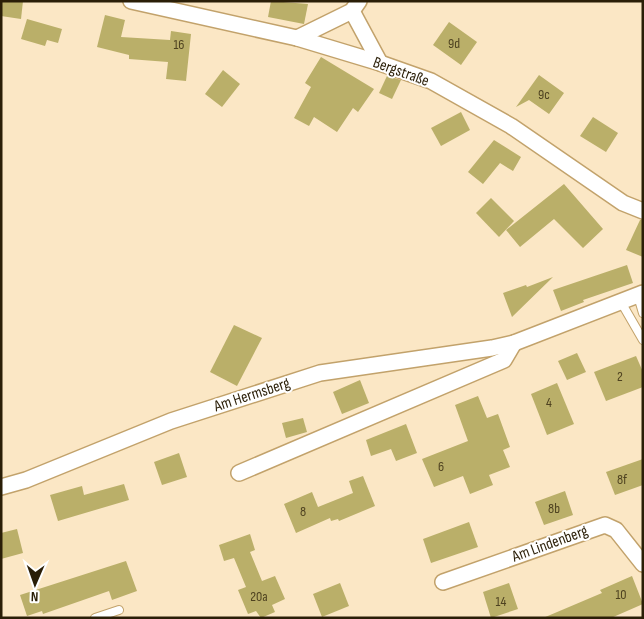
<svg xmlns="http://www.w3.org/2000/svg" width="644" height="619" font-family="'Sofia Sans Condensed',sans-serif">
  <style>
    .building { fill: #baaf69 }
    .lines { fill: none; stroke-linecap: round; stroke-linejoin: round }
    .lane-casing { stroke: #c2a26b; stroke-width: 10 }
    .street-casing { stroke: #c2a26b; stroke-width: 18 }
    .lane { stroke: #fff; stroke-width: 8 }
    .street { stroke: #fff; stroke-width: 15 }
    .labels { text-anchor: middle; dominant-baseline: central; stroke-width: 4; stroke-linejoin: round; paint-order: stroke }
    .number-label { font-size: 14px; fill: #4e4220 }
    .street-label { font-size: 16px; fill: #2a1e07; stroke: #fff }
  </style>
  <rect width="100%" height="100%" fill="#fbe7c5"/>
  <!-- building -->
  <g class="building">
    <path d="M1 1H23L21 19 1 16Z"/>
    <path d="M271 1 308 4 304 24 268 17Z"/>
    <path d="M105 15 125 20 121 37 170 40 171 31 191 34 186 81 166 79 168 62 129 59V55L97 47Z"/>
    <path d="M27 19 62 29 58 43 47 40 45 46 21 39Z"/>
    <path d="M449 22 477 42 461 65 433 45Z"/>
    <path d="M321 57 374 89 358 112 353 108 337 132 314 117 309 126 294 118 311 87 305 83Z"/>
    <path d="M223 70 240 84 222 107 205 94Z"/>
    <path d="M539 75 564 93 549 114 529 100 516 107Z"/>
    <path d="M387 76 401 80 392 99 379 93Z"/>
    <path d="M461 112 470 130 441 146 431 128Z"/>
    <path d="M593 117 618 133 606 152 580 136Z"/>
    <path d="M494 140 521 157 513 171 500 163 483 184 468 172Z"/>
    <path d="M564 184 603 229 583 248 554 219 520 247 506 230Z"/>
    <path d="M491 198 514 221 499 237 476 213Z"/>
    <path d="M640 220H643V257L626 250Z"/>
    <path d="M627 265 633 283 583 300 584 302 561 311 553 290Z"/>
    <path d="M553 277 512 317 503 293 526 285 527 287Z"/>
    <path d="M234 325 262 338 237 386 210 372Z"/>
    <path d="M577 353 586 372 567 380 558 361Z"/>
    <path d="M636 356 643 372V387L606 401 594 372Z"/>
    <path d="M360 380 369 403 342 414 333 392Z"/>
    <path d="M557 383 574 424 547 435 531 394Z"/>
    <path d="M478 396 487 418 498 414 510 447 503 450 510 467 489 475 493 485 470 494 463 476 434 487 422 459 468 441 455 405Z"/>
    <path d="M303 418 307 432 286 438 282 423Z"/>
    <path d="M406 424 417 453 396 461 391 449 371 456 366 440Z"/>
    <path d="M179 453 187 477 162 485 154 462Z"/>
    <path d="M643 459V485L615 495 606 472Z"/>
    <path d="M363 476 375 506 339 521 338 519 331 521 330 518 296 533 284 504 312 492 318 507 353 493 349 481Z"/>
    <path d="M124 484 129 500 58 521 50 495 82 486 84 495Z"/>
    <path d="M565 491 573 515 544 525 535 502Z"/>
    <path d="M469 522 478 547 431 563 423 539Z"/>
    <path d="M17 529 23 553 1 559V533Z"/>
    <path d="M250 534 255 550 250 552 262 581 275 576 285 599 272 605 275 612 261 618 256 611 248 614 238 590 246 587 234 558 224 561 219 545Z"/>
    <path d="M126 561 137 591 112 600 109 591 43 614 42 611 27 616 20 595Z"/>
    <path d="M632 576 643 604 611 618H543L602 593 600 590Z"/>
    <path d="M340 583 349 606 322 617 313 594Z"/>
    <path d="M509 583 518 609 491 618 483 592Z"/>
  </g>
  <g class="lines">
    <defs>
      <g id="lane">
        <path d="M638 296 643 313"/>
        <path d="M621 302 643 340"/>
        <path d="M95 618 119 610"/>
      </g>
      <g id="street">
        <path d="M131 1 297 38 380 63 431 81 511 126 623 203 643 211"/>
        <path d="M352 11 380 63"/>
        <path d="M297 38 352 11 359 1"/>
        <path d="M239 473 504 360 514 343"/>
        <path d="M1 487 26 480 171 421 320 373 492 348 514 343 643 293"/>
        <path d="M443 582 605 525 616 530 643 564"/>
      </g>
    </defs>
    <!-- lane casing -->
    <use href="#lane" class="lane-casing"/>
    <!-- street casing -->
    <use href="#street" class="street-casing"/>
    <!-- lane -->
    <use href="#lane" class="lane"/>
    <!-- street -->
    <use href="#street" class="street"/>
  </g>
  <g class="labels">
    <!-- number labels -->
    <g class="number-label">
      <text x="454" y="43">9d</text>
      <text x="179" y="44">16</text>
      <text x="544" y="94">9c</text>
      <text x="620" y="376">2</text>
      <text x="549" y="402">4</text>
      <text x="441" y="466">6</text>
      <text x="622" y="479">8f</text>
      <text x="554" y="508">8b</text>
      <text x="303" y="511">8</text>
      <text x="621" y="594">10</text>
      <text x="259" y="596">20a</text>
      <text x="501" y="601">14</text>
    </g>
    <!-- street labels -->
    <g class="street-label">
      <text transform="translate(401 72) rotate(20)">Bergstraße</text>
      <text transform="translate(252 395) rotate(-18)">Am Hermsberg</text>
      <text transform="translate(550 544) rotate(-20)">Am Lindenberg</text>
    </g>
  </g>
  <!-- border -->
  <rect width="644" height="619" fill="none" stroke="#2a1e07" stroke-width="5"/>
  <!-- north arrow -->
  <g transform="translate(35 584) rotate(182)" stroke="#ffffff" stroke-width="4" paint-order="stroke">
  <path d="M0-4L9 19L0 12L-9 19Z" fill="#2a1e07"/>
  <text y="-8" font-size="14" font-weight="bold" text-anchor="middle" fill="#2a1e07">N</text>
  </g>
</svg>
